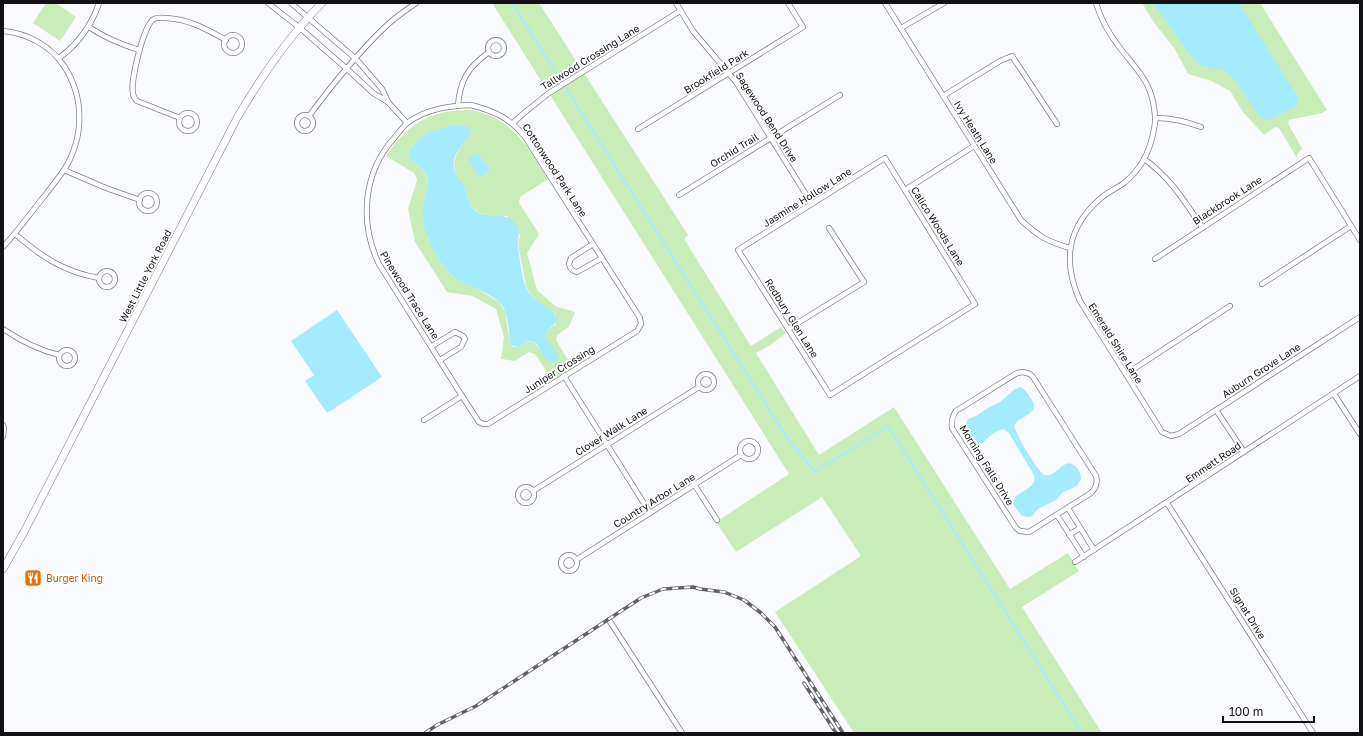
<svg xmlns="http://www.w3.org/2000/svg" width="1363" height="736" font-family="'Golos Text',sans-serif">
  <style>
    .green { fill: #c9edb8; fill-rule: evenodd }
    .water { fill: #a4ebfe }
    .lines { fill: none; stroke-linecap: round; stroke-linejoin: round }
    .stream { stroke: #a4ebfe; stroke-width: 2 }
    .street-casing { stroke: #7f818a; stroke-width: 6 }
    .secondary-casing { stroke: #7f818a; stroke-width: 8 }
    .street { stroke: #fff; stroke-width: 4.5 }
    .secondary { stroke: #fff; stroke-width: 7 }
    .rail-casing { stroke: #636367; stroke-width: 3.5 }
    .rail { stroke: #fff; stroke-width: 2; stroke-dasharray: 6; stroke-linecap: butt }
    .labels { text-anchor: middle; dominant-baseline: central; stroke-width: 3.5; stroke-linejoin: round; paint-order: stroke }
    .street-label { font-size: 10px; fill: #111115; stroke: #fff }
    .food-label { font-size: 10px; fill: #c56008; stroke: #fff; text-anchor: start }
  </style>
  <rect width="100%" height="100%" fill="#f9fafd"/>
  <!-- green -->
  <g class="green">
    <path d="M46 3H56L76 17 60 41 33 23Z"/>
    <path d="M492 3H539L688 235 684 239 751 346 781 327 786 333 772 344 756 353 819 455 894 407 1010 589 1068 553 1079 571 1022 607 1102 733H854L775 612 861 556 822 497 736 552 716 522 789 474Z"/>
    <path d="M1142 3H1260L1327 110 1322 113 1289 120 1288 123 1302 149 1298 153 1297 158 1279 128 1275 127 1264 135 1243 112 1230 91 1212 81 1188 74 1175 49 1155 24Z"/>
    <path d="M468 110C511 115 527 146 548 179L520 197 519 203 539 234 527 253 537 290 555 306 575 312 569 327 557 335 556 340 573 368 552 380 535 354 529 352 515 361 501 359 504 337 496 309 472 296 447 292 415 242 408 209 417 180 414 173 386 156C407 125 429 110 468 110ZM463 126 469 128 471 131 469 135C460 149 449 159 457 177 459 181 463 183 465 187 467 191 467 197 469 202 477 217 492 216 507 216L520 235 518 244 526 286C532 300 544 306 556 314V324L546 331 545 335 546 339 539 349C533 336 527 342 518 347H513L510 342 505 312 499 302 471 285 452 276 443 266 436 254 428 238 423 216 428 187 427 176 420 167 411 159C412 154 411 147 414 144 425 130 448 129 463 126Z"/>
  </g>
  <!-- water -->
  <g class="water">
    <path d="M1153 3H1239L1298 97V105L1269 120 1259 116 1235 80 1224 70 1201 66 1191 56Z"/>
    <path d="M459 125 469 127 471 131C467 142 456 149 454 160 452 174 459 177 465 187 468 193 467 200 472 207 483 222 504 209 515 223 522 232 517 236 518 246 520 259 521 275 526 287 533 304 553 306 558 319 555 326 547 328 545 335L559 358 556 362C540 366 542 340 530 341 526 342 522 345 518 347L513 346 510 342C509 331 508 317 503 307 495 293 467 286 454 277 446 272 440 261 435 253 428 239 421 223 423 206 424 197 430 186 427 177 424 167 412 163 409 156 408 153 410 150 412 148 419 132 444 126 459 125Z"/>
    <path d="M478 153 490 170 479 178 468 159Z"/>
    <path d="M337 310 382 377 327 413 305 381 314 375 291 341Z"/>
    <path d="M1021 387C1027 391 1028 395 1032 400 1041 414 1018 416 1014 426 1016 434 1038 473 1045 475 1058 478 1064 453 1077 468 1080 472 1081 475 1081 479L1077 486 1062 493 1056 500 1038 509 1032 516 1030 517 1022 516 1015 507 1013 503 1015 497C1023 490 1037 487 1034 475L1009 433 1004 429C994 430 989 438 982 443H978L965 425 968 419 976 416 986 409 1000 402 1015 389Z"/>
  </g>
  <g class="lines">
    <!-- stream -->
    <path class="stream" d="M512 3 786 436 815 472 888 426 1082 733"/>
    <defs>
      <g id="street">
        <path d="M268 3 300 28 347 69 373 93 388 102 407 123"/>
        <path d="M291 3 356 59 382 89 388 102"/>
        <path d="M676 3 693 31 736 82 812 204"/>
        <path d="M885 3 1021 220C1038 236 1048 242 1070 248"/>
        <path d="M1096 3C1101 20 1109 34 1120 48 1139 72 1153 84 1155 116 1156 122 1154 129 1153 134 1149 153 1139 171 1124 183 1117 188 1108 192 1101 198 1067 227 1062 261 1080 301L1162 432 1171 436 1179 434 1360 317"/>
        <path d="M89 27C105 38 120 44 139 50"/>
        <path d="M901 28 944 3"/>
        <path d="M3 31C27 33 51 46 64 66 85 98 84 138 64 170 57 180 49 190 42 199 29 215 17 232 3 247"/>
        <circle cx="233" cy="44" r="9"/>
        <circle cx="496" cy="48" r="8"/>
        <path d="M59 58C77 45 92 25 99 3"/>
        <path d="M943 96 1000 61 1012 56 1057 124"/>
        <path d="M458 105C460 81 468 67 488 53"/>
        <path d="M471 105C494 111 510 118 525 137L640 318 641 324 637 331 488 424H483L479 422 462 396 379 264C359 222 363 172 395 137 399 132 403 127 407 123 426 109 448 106 471 105Z"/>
        <circle cx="188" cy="122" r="9"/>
        <circle cx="305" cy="123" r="8"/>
        <path d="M309 116C332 85 357 54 384 28 394 18 405 11 416 3"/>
        <path d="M180 118 137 101C135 99 133 96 133 93 130 82 144 23 154 19 158 17 162 18 166 18 189 19 206 29 226 40"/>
        <path d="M1156 118C1172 118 1185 121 1201 127"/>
        <path d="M513 123 524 113 549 93 680 11"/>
        <path d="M638 129 803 27 788 3"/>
        <path d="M885 158 975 304 830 395 738 250Z"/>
        <path d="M1144 159C1170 177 1185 202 1202 227"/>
        <path d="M64 170 106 188 140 200"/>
        <path d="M905 190 974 146"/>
        <circle cx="148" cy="202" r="9"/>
        <path d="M679 195 840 95"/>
        <path d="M15 234C42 257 64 272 99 278"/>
        <path d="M593 244 571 258 569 264C570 269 572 271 577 272L602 258"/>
        <path d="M1155 259 1309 158 1360 240"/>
        <circle cx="107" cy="279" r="8"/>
        <path d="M1262 284 1351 226"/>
        <path d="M3 329C21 341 38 350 59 355"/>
        <path d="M788 329 864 282 829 228"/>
        <path d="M432 346 455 332 463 336 465 339 461 347 440 360"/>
        <circle cx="67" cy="358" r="8"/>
        <path d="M1023 372 1030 374 1033 377 1096 476C1098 483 1096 488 1091 493L1029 532 1020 531 1016 528 952 428C951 421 952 417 956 411L1017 373Z"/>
        <circle cx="706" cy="382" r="8"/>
        <path d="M1126 374 1230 306"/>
        <path d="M564 376 650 513"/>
        <path d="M1334 394 1360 434"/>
        <path d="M1216 410 1244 452"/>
        <path d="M424 420 462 396"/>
        <path d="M3 425 4 428 3 437"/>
        <circle cx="749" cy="450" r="9"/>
        <path d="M694 484 717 520"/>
        <circle cx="526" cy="495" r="8"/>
        <path d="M533 491 699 387"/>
        <path d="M1167 503 1313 733"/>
        <path d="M1068 508 1094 550"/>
        <path d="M1057 515 1084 557"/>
        <path d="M1069 535 1080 528"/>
        <circle cx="569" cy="563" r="8"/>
        <path d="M576 560 741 455"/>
        <path d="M1075 562 1360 376"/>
        <path d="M609 620 682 733"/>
      </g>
      <path id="secondary" d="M3 569 24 532 237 118C261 77 288 37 322 3"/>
    </defs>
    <!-- street casing -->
    <use href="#street" class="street-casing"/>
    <!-- secondary casing -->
    <use href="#secondary" class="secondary-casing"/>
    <!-- street -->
    <use href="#street" class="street"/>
    <!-- secondary -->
    <use href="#secondary" class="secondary"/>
    <defs>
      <g id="rail">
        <path d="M804 683 836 733"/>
        <path d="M425 733 437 725 476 706 641 598 663 589 693 587 700 589 724 592 744 600 761 613 775 627 843 733"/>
      </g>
    </defs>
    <!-- rail casing -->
    <use href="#rail" class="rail-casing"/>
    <!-- rail -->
    <use href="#rail" class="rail"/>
  </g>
  <!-- icons -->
  <defs>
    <symbol id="restaurant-square" viewBox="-11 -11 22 22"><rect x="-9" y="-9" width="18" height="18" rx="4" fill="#e8710a" stroke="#fff"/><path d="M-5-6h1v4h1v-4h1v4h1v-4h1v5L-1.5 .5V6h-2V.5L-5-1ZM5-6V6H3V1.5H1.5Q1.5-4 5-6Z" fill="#fff"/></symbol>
  </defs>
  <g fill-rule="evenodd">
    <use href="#restaurant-square" x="23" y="568" width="20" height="20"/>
  </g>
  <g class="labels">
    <!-- street labels -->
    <g class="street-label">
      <text transform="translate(590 57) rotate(-32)">Tallwood Crossing Lane</text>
      <text transform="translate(716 71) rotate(-32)">Brookfield Park</text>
      <text transform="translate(767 117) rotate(57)">Sagewood Bend Drive</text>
      <text transform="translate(976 132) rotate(58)">Ivy Heath Lane</text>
      <text transform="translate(734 150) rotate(-32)">Orchid Trail</text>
      <text transform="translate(555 170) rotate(57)">Cottonwood Park Lane</text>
      <text transform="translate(807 197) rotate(-32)">Jasmine Hollow Lane</text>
      <text transform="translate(1227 200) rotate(-33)">Blackbrook Lane</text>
      <text transform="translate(938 226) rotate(58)">Calico Woods Lane</text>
      <text transform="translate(145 276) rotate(-63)">West Little York Road</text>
      <text transform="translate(410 295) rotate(58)">Pinewood Trace Lane</text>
      <text transform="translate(792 318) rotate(58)">Redbury Glen Lane</text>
      <text transform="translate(1116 343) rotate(58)">Emerald Shire Lane</text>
      <text transform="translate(559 369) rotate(-32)">Juniper Crossing</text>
      <text transform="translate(1261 370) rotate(-33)">Auburn Grove Lane</text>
      <text transform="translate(611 431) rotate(-32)">Clover Walk Lane</text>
      <text transform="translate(1213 462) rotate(-34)">Emmett Road</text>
      <text transform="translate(987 465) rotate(58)">Morning Falls Drive</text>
      <text transform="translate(654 500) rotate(-32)">Country Arbor Lane</text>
      <text transform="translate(1248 613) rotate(58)">Signat Drive</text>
    </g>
    <!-- food labels -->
    <g class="food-label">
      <text x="46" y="578">Burger King</text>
    </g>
  </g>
  <!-- border -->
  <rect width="1363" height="736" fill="none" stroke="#111115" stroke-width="8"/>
  <!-- scale -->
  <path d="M1223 716v6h91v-6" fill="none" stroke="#111115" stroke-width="2"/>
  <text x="1229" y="716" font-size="12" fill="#111115" stroke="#ffffff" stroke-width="3" paint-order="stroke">100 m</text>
</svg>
